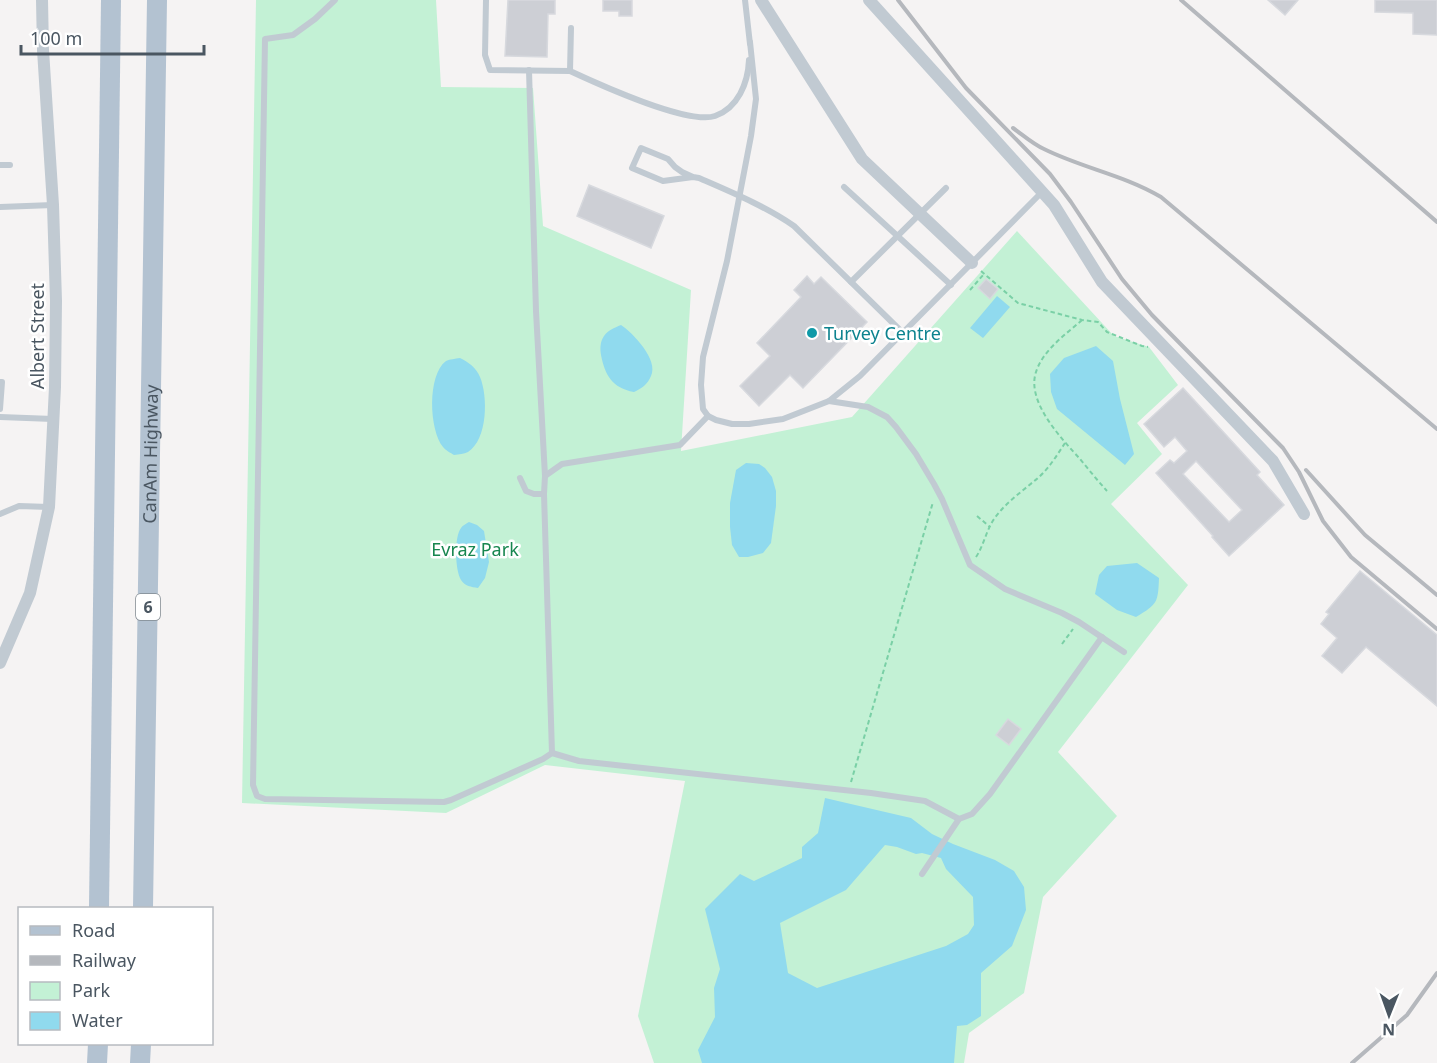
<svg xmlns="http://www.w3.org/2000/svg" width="1437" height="1063" font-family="'Noto Sans',sans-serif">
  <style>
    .green { fill: #c3f1d5 }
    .water { fill: #90daee; fill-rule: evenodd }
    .building { fill: #cdcfd5; stroke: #d7d9de; stroke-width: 1.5; fill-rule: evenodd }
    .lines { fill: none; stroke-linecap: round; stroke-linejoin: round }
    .path { stroke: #7ad0a6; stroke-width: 2; stroke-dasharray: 4.5 3; stroke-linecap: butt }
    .service { stroke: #c1cad2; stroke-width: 6 }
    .minor { stroke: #c1cad2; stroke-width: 12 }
    .primary { stroke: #b3c2d1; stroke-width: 20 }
    .rail { stroke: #b5b8bd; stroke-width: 4 }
    .culture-dot { fill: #0f9aa8; stroke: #fff; stroke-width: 2 }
    .labels { text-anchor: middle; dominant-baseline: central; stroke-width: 5; stroke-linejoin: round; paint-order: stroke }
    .shield { fill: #fff; stroke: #808990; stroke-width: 1.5 }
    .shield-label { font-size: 16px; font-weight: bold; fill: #4a5661 }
    .culture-label { font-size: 18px; fill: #0d838f; stroke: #fff; text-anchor: start }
    .street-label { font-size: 18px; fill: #4a5661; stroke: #fff }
    .park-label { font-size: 18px; fill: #17864f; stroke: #fff }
  </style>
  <rect width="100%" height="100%" fill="#f5f3f3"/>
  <!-- green -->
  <path class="green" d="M256 0H436L441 87 533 88 543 226 691 290 681 451 852 417 1017 231 1114 336 1149 347 1178 385 1137 423 1162 454 1111 504 1188 585 1058 752 1117 816 1043 897 1024 993 969 1033 964 1063H654L638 1016 685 781 545 765 446 813 242 803Z"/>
  <!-- water -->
  <g class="water">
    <path d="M997 296 1010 307 983 338 970 328Z"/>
    <path d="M621 325C633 333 659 360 651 376 648 384 641 389 634 392 612 388 605 375 601 355 600 348 600 342 604 336 608 330 614 328 621 325Z"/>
    <path d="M1096 346 1113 361 1120 399 1134 454 1125 465 1057 409 1051 392 1050 374 1064 358Z"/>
    <path d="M460 358C468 362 476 367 480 377 488 396 488 439 468 452 464 454 459 454 454 455 451 453 445 450 443 447 429 430 427 375 446 361 450 359 455 359 460 358Z"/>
    <path d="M746 463 759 464 765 468 772 477 776 491V506L771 543 763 553 748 557H739L732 545 730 527V503L736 470Z"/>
    <path d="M469 522 477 525 484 531 489 562 485 578 478 588C471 587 465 586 461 580 455 570 454 537 461 528 463 525 466 524 469 522Z"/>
    <path d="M1137 563 1159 578C1158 602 1158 604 1136 617L1117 610 1095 594 1099 575 1107 566Z"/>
    <path d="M825 798 911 818 932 834 953 844 995 860 1014 871 1024 887 1026 910 1012 946 981 973V1016L967 1025 957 1026 954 1063H702L698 1050 715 1017 714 988 720 969 705 909 740 874 754 881 802 858V847L818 833ZM885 845 897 847 916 854 922 853 941 858 946 869 973 897 974 925 968 934 946 946 817 988 788 973 780 923 846 890Z"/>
  </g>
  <!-- building -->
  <g class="building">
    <path d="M508 0H555V14H548L547 57 505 56Z"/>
    <path d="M603 0H632V16H619V11H603Z"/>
    <path d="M1268 0H1298L1285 15Z"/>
    <path d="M1375 0H1437V35L1413 34V13L1375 12Z"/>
    <path d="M589 185 664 216 651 248 577 216Z"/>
    <path d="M807 276 814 284 821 277 867 322 803 388 790 375 759 406 740 386 770 356 757 343 801 297 794 290Z"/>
    <path d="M986 279 998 289 990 299 978 288Z"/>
    <path d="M1183 388 1260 472 1257 475 1284 505 1229 556 1212 537 1213 536 1156 473 1170 460 1174 463 1187 451 1175 437 1164 447 1144 424ZM1196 461 1242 510 1229 522 1183 474Z"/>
    <path d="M1360 571 1437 635V706L1366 647 1342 673 1322 656 1337 638 1321 624 1329 614 1326 612Z"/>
    <path d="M1008 719 1021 729 1009 745 996 735Z"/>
  </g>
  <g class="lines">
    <!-- path -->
    <g class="path">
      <path d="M981 271 1018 303 1082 320 1098 322 1107 332 1142 346 1148 347"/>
      <path d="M970 290 984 274"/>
      <path d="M1082 320C1065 335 1043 350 1036 372 1026 402 1062 439 1080 459 1089 470 1098 481 1107 491"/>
      <path d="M977 516 990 527"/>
      <path d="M976 557C984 545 986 531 994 519 1006 502 1024 490 1039 477 1050 467 1057 455 1065 443"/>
      <path d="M1062 644 1073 629"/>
      <path d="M851 782 933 502"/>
    </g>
    <!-- service -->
    <g class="service">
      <path d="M335 0 315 19 293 35 265 39 253 785 257 796 265 799 444 802 451 800 543 759 552 753 579 761 871 793 925 801 959 819"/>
      <path d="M486 0 485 55 490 70 570 71"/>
      <path d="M745 0 750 44"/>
      <path d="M571 28 570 71C598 84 688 125 715 116 738 108 748 83 749 60"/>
      <path d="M750 42 756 99 751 136 727 261 703 357 701 385 703 409 708 416 716 420 732 424H749L783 419 829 401 860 376 1042 192"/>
      <path d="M529 70 536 311 545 476"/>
      <path d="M0 165H10"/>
      <path d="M693 177 682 172 675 167 668 159 641 148 632 168 663 181 693 177 699 178C731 192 765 206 794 226L903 333"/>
      <path d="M844 187 951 285"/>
      <path d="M0 207 53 205"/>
      <path d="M851 282 946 188"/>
      <path d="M0 382H2L0 409"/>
      <path d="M829 401 868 407 887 417 896 427 916 454 934 484 942 499 970 565 1005 589 1062 613 1079 622 1124 652"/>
      <path d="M0 417 53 419"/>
      <path d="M520 478 526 491 534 494H544"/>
      <path d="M0 514 19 506 49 507"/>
      <path d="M552 753 544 494 545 476 562 464 680 445 708 416"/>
      <path d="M922 874 959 819 972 814 990 794 1102 637"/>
    </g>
    <!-- minor -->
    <g class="minor">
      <path d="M761 0 862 159 972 263"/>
      <path d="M869 0 1054 205 1102 282 1273 461 1304 514"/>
      <path d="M0 663 30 593 49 507 55 387 56 301 53 205 43 50 42 0"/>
    </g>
    <!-- primary -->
    <g class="primary">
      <path d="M99 908 111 0"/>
      <path id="s1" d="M143 908 157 0"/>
      <path d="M97 1063 98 1044"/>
      <path d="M140 1063 141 1044"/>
    </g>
    <!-- rail -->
    <g class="rail">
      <path d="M898 0 966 88 1050 174 1071 202 1122 279 1152 315 1283 448 1299 472 1323 521 1351 557 1437 629"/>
      <path d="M1181 0 1437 222"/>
      <path d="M1013 128C1023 135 1033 144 1044 149 1082 168 1124 175 1161 197L1437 429"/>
      <path d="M1306 470 1365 535 1437 595"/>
      <path d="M1352 1063 1407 1015 1437 973"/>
    </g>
  </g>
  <!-- markers -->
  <circle class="culture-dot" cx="812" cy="333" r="6"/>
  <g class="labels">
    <!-- shield labels -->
    <rect class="shield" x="136" y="594" width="24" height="26" rx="4.5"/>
    <g class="shield-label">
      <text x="148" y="607">6</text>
    </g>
    <!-- culture labels -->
    <g class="culture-label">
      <text x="824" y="333">Turvey Centre</text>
    </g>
    <!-- street labels -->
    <g class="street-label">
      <text transform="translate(37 336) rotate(-90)">Albert Street</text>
      <text stroke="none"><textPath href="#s1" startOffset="454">CanAm Highway</textPath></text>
    </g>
    <!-- park labels -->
    <g class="park-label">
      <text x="475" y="549">Evraz Park</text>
    </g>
  </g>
  <!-- legend -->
  <rect x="18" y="907" width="195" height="138" fill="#ffffff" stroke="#b7bbc0" stroke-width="1.5"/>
  <rect x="30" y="926" width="30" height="9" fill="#b3c2d1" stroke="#b7bbc0" stroke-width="1.5"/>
  <text x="72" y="937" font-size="18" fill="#4a5661">Road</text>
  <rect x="30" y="956" width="30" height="9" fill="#b5b8bd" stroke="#b7bbc0" stroke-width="1.5"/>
  <text x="72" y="967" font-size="18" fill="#4a5661">Railway</text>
  <rect x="30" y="982" width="30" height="18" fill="#c3f1d5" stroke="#b7bbc0" stroke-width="1.5"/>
  <text x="72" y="997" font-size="18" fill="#4a5661">Park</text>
  <rect x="30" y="1012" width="30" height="18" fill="#90daee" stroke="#b7bbc0" stroke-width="1.5"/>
  <text x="72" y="1027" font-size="18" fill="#4a5661">Water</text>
  <!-- north arrow -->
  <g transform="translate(1389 1015) rotate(181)" stroke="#ffffff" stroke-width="4.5" paint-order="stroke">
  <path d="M0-4.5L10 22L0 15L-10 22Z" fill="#4a5661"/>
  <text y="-9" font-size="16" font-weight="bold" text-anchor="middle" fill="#4a5661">N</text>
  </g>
  <!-- scale -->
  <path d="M21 45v9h183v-9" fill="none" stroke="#4a5661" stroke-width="3"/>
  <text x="30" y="45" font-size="18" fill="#4a5661" stroke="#ffffff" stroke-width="4.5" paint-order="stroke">100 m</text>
</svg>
